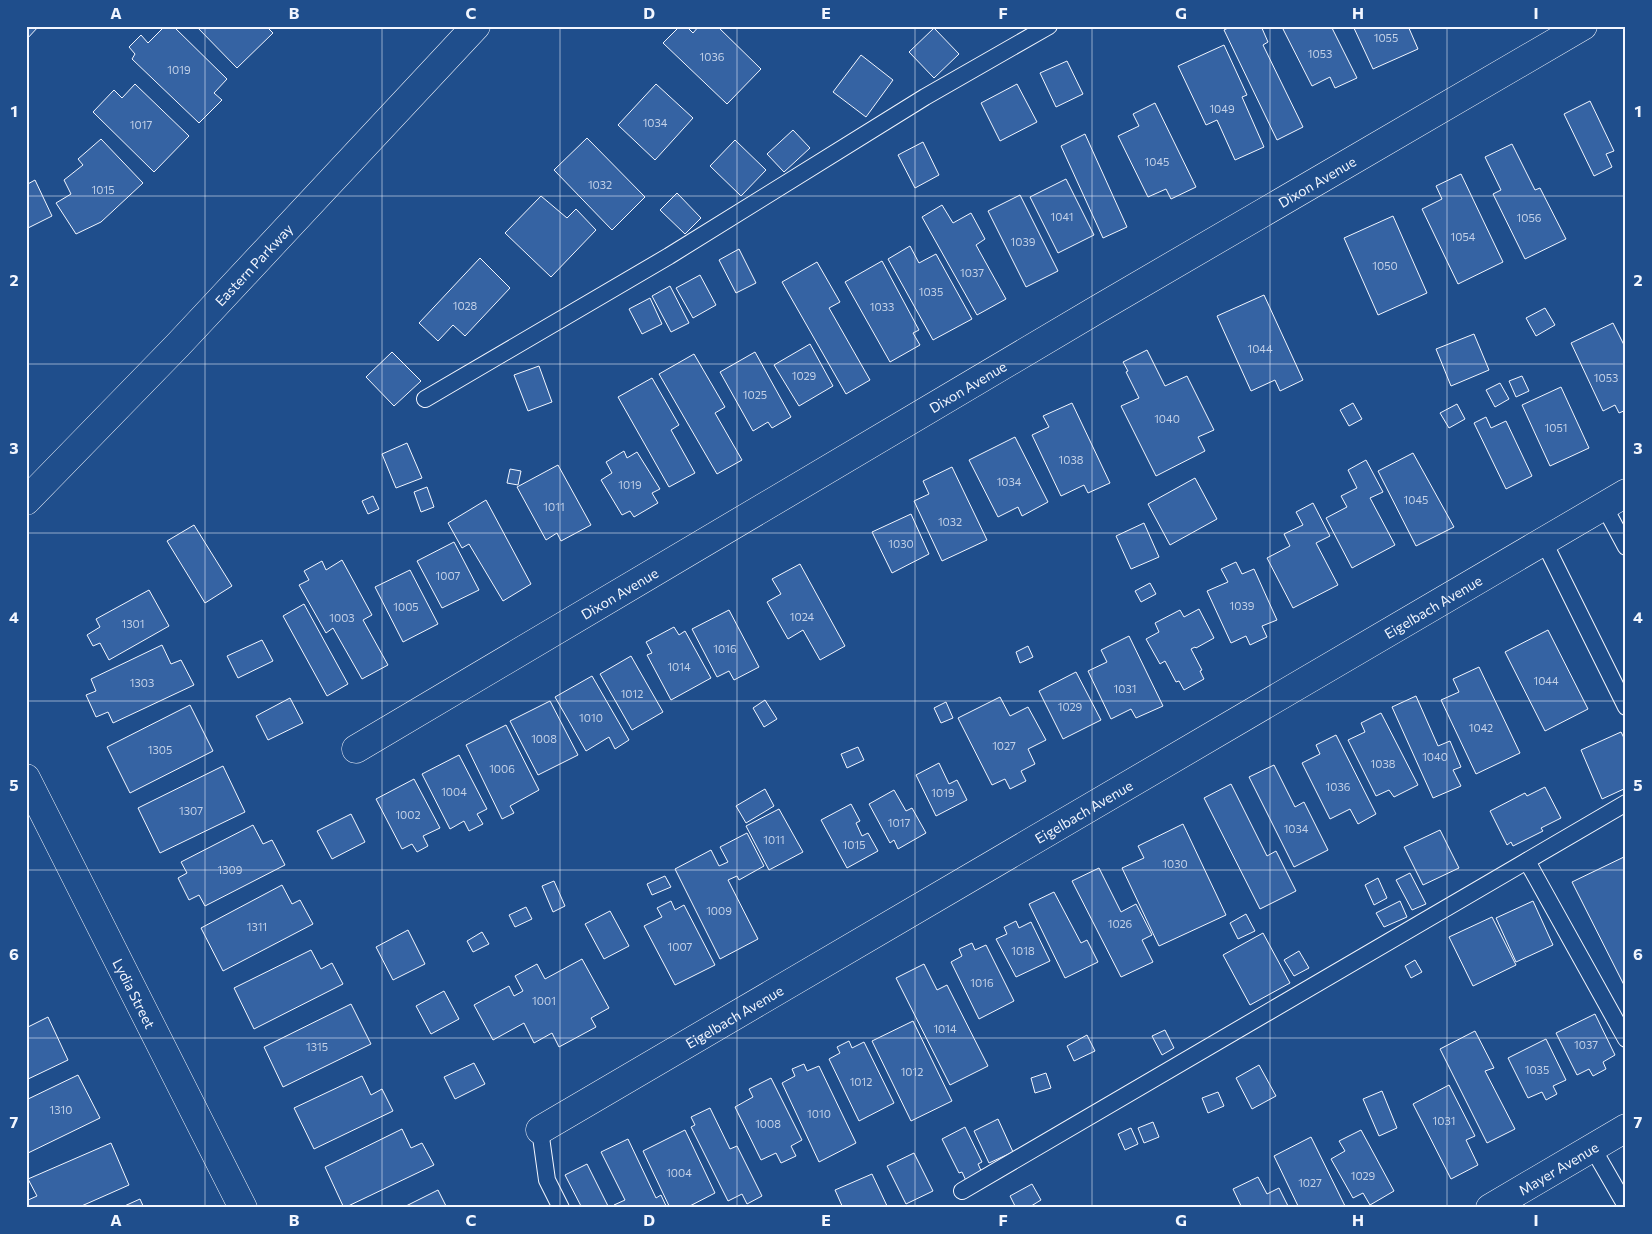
<svg xmlns="http://www.w3.org/2000/svg" width="1652" height="1234" font-family="Commissioner,sans-serif">
  <style>
    .building { fill: #3563a3; stroke: #f2f6ff }
    .lines { fill: none; stroke-linecap: round; stroke-linejoin: round }
    .lane-casing { stroke: #f2f6ff; stroke-width: 18 }
    .street-casing { stroke: #f2f6ff; stroke-width: 29 }
    .primary-casing { stroke: #f2f6ff; stroke-width: 29 }
    .lane { stroke: #1f4e8c; stroke-width: 16 }
    .street { stroke: #1f4e8c; stroke-width: 28 }
    .primary { stroke: #1f4e8c; stroke-width: 28 }
    .grid { fill: none; stroke: #f2f6ff; stroke-width: 1; stroke-opacity: 0.55 }
    .labels { text-anchor: middle; dominant-baseline: central; stroke-width: 4; stroke-linejoin: round; paint-order: stroke }
    .number-label { font-size: 11px; fill: #c3d1e8 }
    .street-label { font-size: 14px; fill: #f2f6ff; stroke: #1f4e8c }
    .neatline { fill: none; stroke: #f2f6ff; stroke-width: 2 }
    .grid-label { font-size: 16px; text-anchor: middle; font-weight: bold; fill: #f2f6ff }
  </style>
  <rect width="100%" height="100%" fill="#1f4e8c"/>
  <!-- building -->
  <g class="building">
    <path d="M26 26H39L26 40Z"/>
    <path d="M165 26H173L227 79 214 93 222 100 199 123 132 59 135 54 129 47 141 35 148 43Z"/>
    <path d="M196 26H266L273 33 237 68Z"/>
    <path d="M680 26H686L693 33 699 26H717L761 69 727 104 663 43Z"/>
    <path d="M1232 26H1261L1268 42 1263 45 1303 127 1277 140 1224 30Z"/>
    <path d="M1289 26H1331L1357 78 1335 88 1330 77 1312 86 1283 29Z"/>
    <path d="M1353 26H1408L1418 49 1373 69Z"/>
    <path d="M934 28 959 54 934 78 909 52Z"/>
    <path d="M1224 45 1247 95 1242 97 1264 147 1235 160 1217 120 1206 125 1178 66Z"/>
    <path d="M861 55 893 80 866 117 833 92Z"/>
    <path d="M1067 61 1083 94 1056 107 1040 73Z"/>
    <path d="M135 84 189 136 154 172 93 112 114 90 122 98Z"/>
    <path d="M656 84 693 118 655 160 618 125Z"/>
    <path d="M1017 84 1037 122 1000 141 981 103Z"/>
    <path d="M1590 101 1614 151 1606 154 1612 167 1594 176 1564 114Z"/>
    <path d="M1155 103 1196 187 1171 199 1166 189 1148 197 1118 136 1139 126 1133 114Z"/>
    <path d="M793 130 810 148 784 172 767 154Z"/>
    <path d="M1085 134 1127 227 1103 238 1061 146Z"/>
    <path d="M587 138 645 197 612 230 554 170Z"/>
    <path d="M101 139 143 183 101 222 76 234 56 203 71 194 64 180 83 165 78 159Z"/>
    <path d="M735 140 766 170 741 196 710 166Z"/>
    <path d="M923 142 939 175 915 188 898 155Z"/>
    <path d="M1512 144 1535 190 1540 188 1566 239 1525 259 1493 194 1501 190 1485 157Z"/>
    <path d="M1461 174 1503 262 1458 284 1422 209 1442 199 1436 186Z"/>
    <path d="M1066 179 1094 235 1058 253 1030 197Z"/>
    <path d="M35 180 52 216 26 229V185Z"/>
    <path d="M677 193 701 218 685 234 660 210Z"/>
    <path d="M1020 195 1058 271 1026 287 988 211Z"/>
    <path d="M541 196 567 218 576 209 596 230 551 277 505 233Z"/>
    <path d="M942 205 953 223 971 213 985 239 976 245 1006 299 977 315 922 217Z"/>
    <path d="M1393 216 1427 293 1378 315 1344 238Z"/>
    <path d="M910 246 919 263 936 254 972 319 933 340 888 259Z"/>
    <path d="M739 249 756 283 736 293 719 260Z"/>
    <path d="M480 258 510 288 465 336 453 325 438 341 419 323Z"/>
    <path d="M882 261 919 330 913 333 920 345 890 362 845 282Z"/>
    <path d="M817 262 840 302 829 308 870 380 846 394 782 282Z"/>
    <path d="M700 275 716 305 693 318 676 288Z"/>
    <path d="M670 286 689 323 671 332 652 296Z"/>
    <path d="M1264 295 1303 380 1280 391 1275 380 1251 391 1217 316Z"/>
    <path d="M650 298 662 324 642 334 629 309Z"/>
    <path d="M1545 308 1555 325 1536 336 1526 318Z"/>
    <path d="M1613 323 1626 349V410L1619 413 1615 405 1603 411 1571 343Z"/>
    <path d="M1474 334 1489 370 1451 386 1436 349Z"/>
    <path d="M810 344 833 386 799 406 774 365Z"/>
    <path d="M1147 350 1165 386 1187 376 1214 430 1198 437 1205 451 1156 476 1121 406 1139 398 1126 372 1128 371 1123 362Z"/>
    <path d="M392 352 421 381 394 406 366 377Z"/>
    <path d="M755 352 791 417 772 428 768 422 753 431 720 372Z"/>
    <path d="M694 354 725 407 715 413 742 460 717 474 659 374Z"/>
    <path d="M539 366 552 402 528 411 514 375Z"/>
    <path d="M1522 376 1529 391 1516 397 1509 381Z"/>
    <path d="M652 378 679 425 671 430 695 473 669 487 618 397Z"/>
    <path d="M1500 383 1509 399 1495 407 1486 390Z"/>
    <path d="M1561 387 1589 448 1550 466 1522 405Z"/>
    <path d="M1072 403 1110 483 1088 493 1084 485 1061 496 1032 435 1049 427 1043 416Z"/>
    <path d="M1353 403 1362 419 1349 426 1340 410Z"/>
    <path d="M1457 404 1465 419 1449 428 1440 413Z"/>
    <path d="M1486 417 1491 428 1506 421 1532 476 1506 489 1474 423Z"/>
    <path d="M1015 437 1048 502 1022 516 1018 507 998 517 969 460Z"/>
    <path d="M407 443 422 478 396 488 382 454Z"/>
    <path d="M624 451 627 458 637 452 660 489 652 493 658 503 634 517 630 511 622 515 601 480 612 473 606 462Z"/>
    <path d="M1413 453 1454 527 1416 546 1378 471Z"/>
    <path d="M1366 460 1383 492 1370 498 1395 545 1352 568 1326 518 1347 507 1341 496 1357 488 1348 470Z"/>
    <path d="M558 465 591 525 561 541 557 533 546 540 517 487Z"/>
    <path d="M952 467 987 540 942 561 914 501 929 494 923 481Z"/>
    <path d="M510 469 521 471 518 485 507 483Z"/>
    <path d="M1195 478 1217 519 1170 545 1148 504Z"/>
    <path d="M427 487 434 507 421 512 414 492Z"/>
    <path d="M373 496 379 509 368 514 362 501Z"/>
    <path d="M486 500 531 584 503 601 469 544 462 548 448 523Z"/>
    <path d="M1313 503 1330 536 1316 543 1338 585 1293 608 1267 558 1290 546 1284 534 1303 525 1296 512Z"/>
    <path d="M911 514 929 554 892 573 872 532Z"/>
    <path d="M1144 523 1159 557 1131 569 1116 536Z"/>
    <path d="M194 525 232 586 205 603 167 541Z"/>
    <path d="M454 542 479 590 442 608 417 561Z"/>
    <path d="M342 560 372 615 363 620 388 665 362 679 333 628 326 633 299 585 309 580 304 571 322 561 326 570Z"/>
    <path d="M1236 562 1242 574 1254 569 1277 620 1262 626 1267 637 1250 645 1246 636 1231 643 1207 591 1228 582 1221 569Z"/>
    <path d="M800 564 845 646 820 660 803 630 788 639 767 602 781 594 772 579Z"/>
    <path d="M410 570 438 624 403 642 375 587Z"/>
    <path d="M1150 583 1156 594 1141 602 1135 591Z"/>
    <path d="M149 590 169 626 109 660 100 643 93 646 87 635 100 627 96 619Z"/>
    <path d="M304 604 348 684 327 696 283 616Z"/>
    <path d="M1199 609 1214 638 1196 648 1195 647 1191 649 1202 670 1200 671 1204 679 1184 690 1179 681 1176 682 1165 661 1160 664 1146 639 1159 632 1155 623 1180 610 1184 617Z"/>
    <path d="M729 610 759 667 734 680 729 671 717 677 692 629Z"/>
    <path d="M674 627 679 635 685 631 711 678 671 700 647 655 652 653 646 642Z"/>
    <path d="M1548 630 1588 709 1545 731 1505 652Z"/>
    <path d="M1129 636 1163 706 1136 718 1131 709 1111 719 1088 671 1107 662 1101 650Z"/>
    <path d="M262 640 273 661 238 678 227 656Z"/>
    <path d="M162 645 171 664 181 660 194 685 113 723 108 712 96 717 86 695 96 691 91 679Z"/>
    <path d="M1028 646 1033 657 1020 663 1016 652Z"/>
    <path d="M631 656 663 712 632 730 600 674Z"/>
    <path d="M1479 667 1520 753 1476 774 1441 700 1459 692 1453 679Z"/>
    <path d="M1076 672 1101 720 1063 739 1039 691Z"/>
    <path d="M592 676 629 740 615 749 609 737 586 751 555 697Z"/>
    <path d="M1416 696 1438 746 1450 741 1461 767 1453 770 1461 786 1433 798 1392 707Z"/>
    <path d="M1000 697 1010 716 1028 707 1046 740 1028 749 1035 764 1021 771 1026 781 1010 789 1005 779 992 785 958 718Z"/>
    <path d="M290 698 303 723 268 740 256 716Z"/>
    <path d="M765 700 777 719 764 727 753 708Z"/>
    <path d="M550 701 578 755 538 775 510 721Z"/>
    <path d="M946 702 953 718 941 723 934 708Z"/>
    <path d="M190 705 213 751 130 793 107 747Z"/>
    <path d="M1381 713 1418 785 1394 797 1389 790 1376 796 1348 740 1365 732 1361 723Z"/>
    <path d="M506 725 539 790 510 806 514 813 502 819 466 745Z"/>
    <path d="M1621 732 1626 742V788L1602 799 1581 750Z"/>
    <path d="M1336 735 1376 814 1358 824 1350 809 1330 819 1302 763 1320 754 1316 745Z"/>
    <path d="M858 747 864 760 847 768 841 754Z"/>
    <path d="M459 755 487 809 477 814 483 824 469 831 464 821 450 829 422 774Z"/>
    <path d="M939 763 949 784 957 780 967 800 936 816 916 775Z"/>
    <path d="M1274 765 1295 807 1304 802 1328 850 1294 867 1249 777Z"/>
    <path d="M223 766 245 812 160 853 138 808Z"/>
    <path d="M414 779 440 828 423 836 428 846 417 852 412 844 402 849 376 799Z"/>
    <path d="M1231 784 1267 856 1276 851 1296 891 1260 909 1204 798Z"/>
    <path d="M1545 787 1561 818 1541 828 1543 831 1513 846 1511 842 1507 845 1490 811 1525 793 1527 796Z"/>
    <path d="M765 789 774 806 746 823 736 806Z"/>
    <path d="M894 790 906 811 912 808 926 833 898 849 894 840 890 843 869 804Z"/>
    <path d="M851 804 860 821 856 823 862 836 868 833 878 851 847 868 821 820Z"/>
    <path d="M779 809 803 852 769 870 746 826Z"/>
    <path d="M351 814 365 842 332 859 317 831Z"/>
    <path d="M1183 824 1226 915 1159 946 1122 868 1144 858 1138 846Z"/>
    <path d="M253 825 263 844 272 840 285 865 205 906 199 895 189 900 178 878 187 873 181 862Z"/>
    <path d="M1440 830 1459 868 1423 885 1404 847Z"/>
    <path d="M747 833 764 866 739 880 737 876 728 880 758 939 720 959 675 869 711 850 719 866 728 862 720 847Z"/>
    <path d="M1626 856V989L1572 882Z"/>
    <path d="M1099 868 1121 912 1136 904 1152 935 1142 940 1153 962 1121 977 1072 881Z"/>
    <path d="M1410 873 1426 904 1412 910 1396 880Z"/>
    <path d="M665 876 671 887 652 895 647 884Z"/>
    <path d="M1378 878 1387 898 1374 905 1365 885Z"/>
    <path d="M554 881 565 906 553 912 542 886Z"/>
    <path d="M282 885 292 904 300 900 313 924 223 971 201 928Z"/>
    <path d="M1054 892 1081 943 1087 940 1098 962 1065 978 1029 904Z"/>
    <path d="M671 901 675 910 684 905 715 965 675 985 644 926 662 917 657 908Z"/>
    <path d="M1400 901 1407 917 1384 927 1376 913Z"/>
    <path d="M1533 901 1553 945 1516 962 1496 918Z"/>
    <path d="M526 907 532 919 515 927 509 915Z"/>
    <path d="M610 911 629 946 604 959 585 924Z"/>
    <path d="M1246 914 1255 931 1238 939 1230 923Z"/>
    <path d="M1492 917 1516 965 1473 986 1449 937Z"/>
    <path d="M1016 921 1019 928 1031 922 1050 961 1016 977 996 939 1007 934 1004 927Z"/>
    <path d="M408 930 425 964 393 980 376 947Z"/>
    <path d="M482 932 489 944 473 952 467 941Z"/>
    <path d="M1263 933 1290 983 1250 1005 1223 955Z"/>
    <path d="M972 943 975 950 986 945 1014 1001 979 1019 951 962 962 956 959 949Z"/>
    <path d="M311 950 321 969 332 963 343 984 254 1029 234 988Z"/>
    <path d="M1299 951 1309 968 1294 976 1284 960Z"/>
    <path d="M582 959 609 1008 591 1018 596 1027 559 1047 552 1033 534 1043 524 1023 493 1040 474 1005 509 986 514 996 523 991 515 976 537 964 545 979Z"/>
    <path d="M1415 960 1422 972 1411 978 1405 966Z"/>
    <path d="M924 964 937 990 947 985 988 1066 950 1085 896 978Z"/>
    <path d="M444 991 459 1019 431 1034 416 1006Z"/>
    <path d="M351 1004 371 1044 283 1087 264 1047Z"/>
    <path d="M1595 1014 1615 1055 1603 1062 1606 1069 1593 1076 1589 1069 1577 1075 1556 1033Z"/>
    <path d="M48 1017 68 1060 26 1080V1028Z"/>
    <path d="M913 1021 952 1101 911 1121 872 1041Z"/>
    <path d="M1165 1030 1174 1048 1162 1055 1152 1036Z"/>
    <path d="M1475 1031 1494 1068 1485 1071 1515 1129 1487 1143 1440 1049Z"/>
    <path d="M1087 1035 1095 1051 1074 1061 1067 1046Z"/>
    <path d="M1546 1039 1566 1080 1553 1086 1557 1094 1546 1100 1542 1092 1528 1098 1508 1058Z"/>
    <path d="M849 1041 852 1048 864 1042 894 1103 859 1121 829 1059 840 1053 837 1047Z"/>
    <path d="M474 1063 485 1084 455 1099 444 1077Z"/>
    <path d="M804 1064 807 1071 819 1066 856 1143 819 1162 782 1083 795 1076 792 1069Z"/>
    <path d="M1259 1065 1276 1096 1252 1109 1236 1078Z"/>
    <path d="M1046 1073 1051 1088 1035 1093 1031 1078Z"/>
    <path d="M78 1075 100 1118 26 1154V1100Z"/>
    <path d="M362 1076 371 1095 382 1089 393 1111 314 1149 294 1108Z"/>
    <path d="M771 1078 802 1140 791 1146 796 1156 781 1163 776 1153 761 1160 735 1107 753 1097 749 1089Z"/>
    <path d="M1449 1085 1475 1136 1466 1140 1478 1165 1451 1179 1413 1104Z"/>
    <path d="M1382 1091 1397 1128 1379 1136 1363 1099Z"/>
    <path d="M1218 1092 1224 1106 1208 1113 1202 1098Z"/>
    <path d="M710 1108 730 1149 737 1146 762 1196 747 1204 742 1194 728 1201 691 1127 695 1125 691 1117Z"/>
    <path d="M998 1119 1013 1152 989 1163 974 1131Z"/>
    <path d="M1153 1122 1159 1137 1144 1143 1138 1128Z"/>
    <path d="M965 1127 982 1162 978 1164 984 1177 968 1185 962 1172 959 1173 942 1139Z"/>
    <path d="M1131 1128 1138 1144 1125 1150 1118 1134Z"/>
    <path d="M402 1129 411 1148 422 1143 434 1165 344 1208 325 1167Z"/>
    <path d="M685 1130 715 1193 686 1208H670L643 1151Z"/>
    <path d="M1361 1130 1394 1191 1370 1205 1363 1193 1353 1198 1331 1159 1345 1151 1339 1141Z"/>
    <path d="M1311 1137 1346 1208H1299L1274 1156Z"/>
    <path d="M628 1139 656 1198 661 1195 667 1208H616L614 1205 625 1200 601 1152Z"/>
    <path d="M111 1143 129 1185 77 1208H29L26 1201 37 1196 28 1179Z"/>
    <path d="M914 1153 933 1191 906 1204 887 1166Z"/>
    <path d="M587 1164 609 1208H582L565 1175Z"/>
    <path d="M872 1174 888 1208H843L835 1190Z"/>
    <path d="M1258 1177 1267 1194 1279 1188 1289 1208H1242L1233 1189Z"/>
    <path d="M1032 1184 1041 1200 1028 1208H1016L1010 1196Z"/>
    <path d="M438 1190 447 1208H402Z"/>
    <path d="M140 1199 144 1208H120Z"/>
  </g>
  <g class="lines">
    <defs>
      <g id="lane">
        <path d="M425 399 669 256 925 97 1049 26"/>
        <path d="M1604 506 1626 547"/>
        <path d="M1544 542 1626 707"/>
        <path d="M1527 861 1626 1039"/>
        <path d="M540 1130 547 1180 561 1208"/>
        <path d="M1592 1147 1626 1206"/>
        <path d="M962 1191 1626 803"/>
      </g>
      <g id="street">
        <path id="s1" d="M356 749 1098 309 1583 26"/>
        <path id="s2" d="M26 778 243 1208"/>
        <path id="s3" d="M540 1130 1626 493"/>
        <path id="s4" d="M1490 1208 1626 1128"/>
      </g>
      <g id="primary">
        <path id="s5" d="M26 501 178 345 476 26"/>
      </g>
    </defs>
    <!-- lane casing -->
    <use href="#lane" class="lane-casing"/>
    <!-- street casing -->
    <use href="#street" class="street-casing"/>
    <!-- primary casing -->
    <use href="#primary" class="primary-casing"/>
    <!-- lane -->
    <use href="#lane" class="lane"/>
    <!-- street -->
    <use href="#street" class="street"/>
    <!-- primary -->
    <use href="#primary" class="primary"/>
  </g>
  <!-- grid -->
  <path class="grid" d="M205 26V1208M382 26V1208M560 26V1208M737 26V1208M915 26V1208M1092 26V1208M1270 26V1208M1447 26V1208M26 196H1626M26 364H1626M26 533H1626M26 701H1626M26 870H1626M26 1038H1626"/>
  <g class="labels">
    <!-- number labels -->
    <g class="number-label">
      <text x="1386" y="37">1055</text>
      <text x="1320" y="53">1053</text>
      <text x="712" y="56">1036</text>
      <text x="179" y="69">1019</text>
      <text x="1222" y="108">1049</text>
      <text x="655" y="122">1034</text>
      <text x="141" y="124">1017</text>
      <text x="1157" y="161">1045</text>
      <text x="600" y="184">1032</text>
      <text x="103" y="189">1015</text>
      <text x="1062" y="216">1041</text>
      <text x="1529" y="217">1056</text>
      <text x="1463" y="236">1054</text>
      <text x="1023" y="241">1039</text>
      <text x="1385" y="265">1050</text>
      <text x="972" y="272">1037</text>
      <text x="931" y="291">1035</text>
      <text x="465" y="305">1028</text>
      <text x="882" y="306">1033</text>
      <text x="1260" y="348">1044</text>
      <text x="804" y="375">1029</text>
      <text x="1606" y="377">1053</text>
      <text x="755" y="394">1025</text>
      <text x="1167" y="418">1040</text>
      <text x="1556" y="427">1051</text>
      <text x="1071" y="459">1038</text>
      <text x="1009" y="481">1034</text>
      <text x="630" y="484">1019</text>
      <text x="1416" y="499">1045</text>
      <text x="554" y="506">1011</text>
      <text x="950" y="521">1032</text>
      <text x="901" y="543">1030</text>
      <text x="448" y="575">1007</text>
      <text x="1242" y="605">1039</text>
      <text x="406" y="606">1005</text>
      <text x="802" y="616">1024</text>
      <text x="342" y="617">1003</text>
      <text x="133" y="623">1301</text>
      <text x="725" y="648">1016</text>
      <text x="679" y="666">1014</text>
      <text x="1546" y="680">1044</text>
      <text x="142" y="682">1303</text>
      <text x="1125" y="688">1031</text>
      <text x="632" y="693">1012</text>
      <text x="1070" y="706">1029</text>
      <text x="591" y="717">1010</text>
      <text x="1481" y="727">1042</text>
      <text x="544" y="738">1008</text>
      <text x="1004" y="745">1027</text>
      <text x="160" y="749">1305</text>
      <text x="1435" y="756">1040</text>
      <text x="1383" y="763">1038</text>
      <text x="502" y="768">1006</text>
      <text x="1338" y="786">1036</text>
      <text x="454" y="791">1004</text>
      <text x="943" y="792">1019</text>
      <text x="191" y="810">1307</text>
      <text x="408" y="814">1002</text>
      <text x="899" y="822">1017</text>
      <text x="1296" y="828">1034</text>
      <text x="774" y="839">1011</text>
      <text x="854" y="844">1015</text>
      <text x="1175" y="863">1030</text>
      <text x="230" y="869">1309</text>
      <text x="719" y="910">1009</text>
      <text x="1120" y="923">1026</text>
      <text x="257" y="926">1311</text>
      <text x="680" y="946">1007</text>
      <text x="1023" y="950">1018</text>
      <text x="982" y="982">1016</text>
      <text x="544" y="1000">1001</text>
      <text x="945" y="1028">1014</text>
      <text x="1586" y="1044">1037</text>
      <text x="317" y="1046">1315</text>
      <text x="1537" y="1069">1035</text>
      <text x="912" y="1071">1012</text>
      <text x="861" y="1081">1012</text>
      <text x="61" y="1109">1310</text>
      <text x="819" y="1113">1010</text>
      <text x="1444" y="1120">1031</text>
      <text x="768" y="1123">1008</text>
      <text x="679" y="1172">1004</text>
      <text x="1363" y="1175">1029</text>
      <text x="1310" y="1182">1027</text>
    </g>
    <!-- street labels -->
    <g class="street-label">
      <text stroke="none"><textPath href="#s1" startOffset="1116">Dixon Avenue</textPath></text>
      <text stroke="none"><textPath href="#s5" startOffset="328">Eastern Parkway</textPath></text>
      <text stroke="none"><textPath href="#s1" startOffset="711">Dixon Avenue</textPath></text>
      <text stroke="none"><textPath href="#s1" startOffset="306">Dixon Avenue</textPath></text>
      <text stroke="none"><textPath href="#s3" startOffset="1035">Eigelbach Avenue</textPath></text>
      <text stroke="none"><textPath href="#s3" startOffset="630">Eigelbach Avenue</textPath></text>
      <text stroke="none"><textPath href="#s2" startOffset="241">Lydia Street</textPath></text>
      <text stroke="none"><textPath href="#s3" startOffset="225">Eigelbach Avenue</textPath></text>
      <text stroke="none"><textPath href="#s4" startOffset="79">Mayer Avenue</textPath></text>
    </g>
  </g>
  <!-- border -->
  <rect width="1652" height="1234" fill="none" stroke="#1f4e8c" stroke-width="55"/>
  <rect x="28" y="28" width="1596" height="1178" class="neatline"/>
  <g class="grid-label">
    <text x="116" y="19">A</text>
    <text x="294" y="19">B</text>
    <text x="471" y="19">C</text>
    <text x="649" y="19">D</text>
    <text x="826" y="19">E</text>
    <text x="1003" y="19">F</text>
    <text x="1181" y="19">G</text>
    <text x="1358" y="19">H</text>
    <text x="1536" y="19">I</text>
    <text x="14" y="117">1</text>
    <text x="1638" y="117">1</text>
    <text x="14" y="286">2</text>
    <text x="1638" y="286">2</text>
    <text x="14" y="454">3</text>
    <text x="1638" y="454">3</text>
    <text x="14" y="623">4</text>
    <text x="1638" y="623">4</text>
    <text x="14" y="791">5</text>
    <text x="1638" y="791">5</text>
    <text x="14" y="960">6</text>
    <text x="1638" y="960">6</text>
    <text x="14" y="1128">7</text>
    <text x="1638" y="1128">7</text>
    <text x="116" y="1226">A</text>
    <text x="294" y="1226">B</text>
    <text x="471" y="1226">C</text>
    <text x="649" y="1226">D</text>
    <text x="826" y="1226">E</text>
    <text x="1003" y="1226">F</text>
    <text x="1181" y="1226">G</text>
    <text x="1358" y="1226">H</text>
    <text x="1536" y="1226">I</text>
  </g>
</svg>
